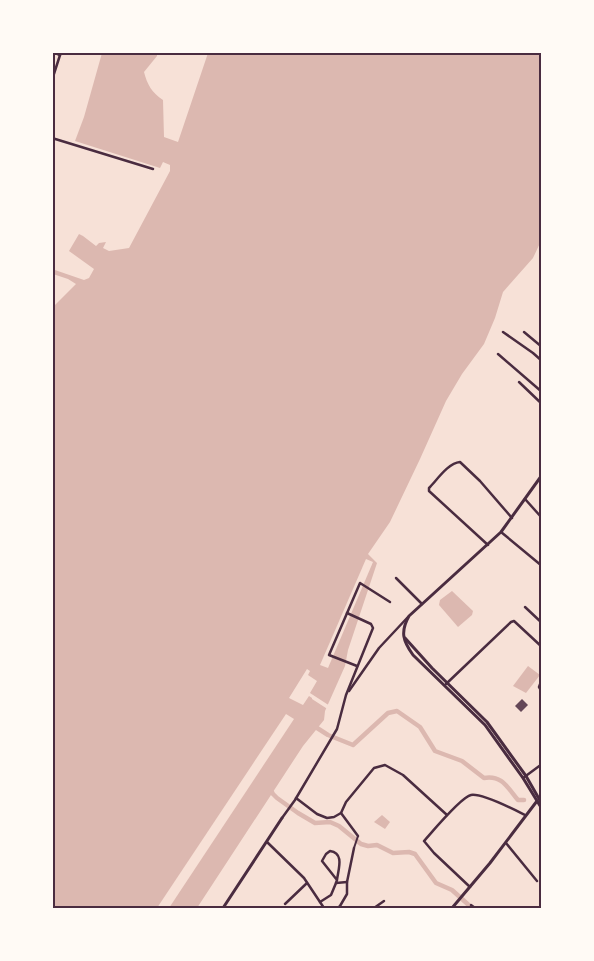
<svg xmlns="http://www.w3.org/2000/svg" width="594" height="961" font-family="'Noto Serif',serif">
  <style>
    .water { fill: #dcb8b0 }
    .pier { fill: #f7e1d7 }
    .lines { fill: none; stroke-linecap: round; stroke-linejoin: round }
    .canal { stroke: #dcb8b0; stroke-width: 4.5 }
    .building { fill: #644757 }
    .pedestrian { stroke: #4a2c40; stroke-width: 2 }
    .minor { stroke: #4a2c40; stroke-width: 2.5 }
    .secondary { stroke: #4a2c40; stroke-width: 3 }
    .neatline { fill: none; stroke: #4a2c40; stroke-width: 2 }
  </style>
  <rect width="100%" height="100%" fill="#f7e1d7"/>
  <!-- water -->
  <g class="water">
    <path d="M102 53H157V56L144 72C147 84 152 93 163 100L164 137 178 142 208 53H541V241L533 258 503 292 495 318 484 344 462 374 446 401 420 459 390 522 368 554 377 563 348 650 345 666 325 711 324 720 303 746 197 908H53L52 308 76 284 68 279 53 274 52 269 84 280 89 278 94 269 69 251 79 234 83 236 96 246 99 243 106 242 103 248 109 251 129 248 170 171V165L163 162 160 168 75 141 84 117Z"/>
    <path d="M452 591 473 611 472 615 458 627 439 605 440 600Z"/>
    <path d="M528 666 540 675 526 693 513 686Z"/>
    <path d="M382 815 390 822 385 829 374 822Z"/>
  </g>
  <!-- pier -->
  <g class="pier">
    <path d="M366 559 373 562 328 668 320 665Z"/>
    <path d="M307 669 310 671 308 675 317 681 310 693 330 706 329 710 312 699V698L309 696 303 705 289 698Z"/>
    <path d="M286 714 294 719 169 908H157Z"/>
  </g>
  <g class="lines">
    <!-- canal -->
    <g class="canal">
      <path d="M314 726 328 735 353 745 388 713 397 711 420 727 435 751 462 761 484 778C502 775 507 787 518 800H524"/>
      <path d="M270 789 273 794 277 798 298 813 315 823 330 822 339 826 361 844 368 846 377 845 393 853 409 852 415 854 436 883 452 890 472 908"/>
    </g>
  </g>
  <!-- building -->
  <path class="building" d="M522 699 528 705 521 712 515 706Z"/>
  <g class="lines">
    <!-- pedestrian -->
    <path class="pedestrian" d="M354 848 358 836"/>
    <!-- minor -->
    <g class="minor">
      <path d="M53 52 60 55"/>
      <path d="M52 80 61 52"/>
      <path d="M52 138 153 169"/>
      <path d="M503 332 533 353 542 361"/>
      <path d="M524 332 542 347"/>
      <path d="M498 354 542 392"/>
      <path d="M519 382 542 404"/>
      <path d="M525 499 542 518"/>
      <path d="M501 532 542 566"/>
      <path d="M488 545 429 491V488C437 480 448 463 460 462L480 481 512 518"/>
      <path d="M396 578 422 604"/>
      <path d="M525 607 542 623"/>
      <path d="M357 666 329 655 360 583 390 602"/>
      <path d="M542 679 539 687 542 692"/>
      <path d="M446 684 511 622 514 621 542 647"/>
      <path d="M349 691 379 648 408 617"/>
      <path d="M523 778 542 764"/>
      <path d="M296 798 317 814 327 818 334 817 341 813 346 802 374 768 385 765 403 775 447 815"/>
      <path d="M341 813 358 836"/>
      <path d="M282 818 295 800 337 729 346 695 373 628 371 624 347 613"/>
      <path d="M267 842 304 878 324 908"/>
      <path d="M506 843 537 881"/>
      <path d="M336 883 337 880C338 870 345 853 330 851L326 854 322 861 337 880"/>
      <path d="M470 887 434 853 424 841C433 831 461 797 471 795 482 793 515 810 525 815"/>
      <path d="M320 902 331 895 336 883 347 882"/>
      <path d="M285 904 307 883"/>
      <path d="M471 905 475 908"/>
      <path d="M337 908 340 906 347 894V882L354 848"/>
      <path d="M374 908 384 901"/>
    </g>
    <!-- secondary -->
    <g class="secondary">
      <path d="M542 475 501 532 409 616C400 632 403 641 413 655L485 725 523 778 542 809"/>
      <path d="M405 638 432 668 487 722 526 776 542 804"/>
      <path d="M223 908 282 818"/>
      <path d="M452 908 490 863 537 801"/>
    </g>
  </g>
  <!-- border -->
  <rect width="594" height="961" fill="none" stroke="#fffaf5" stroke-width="108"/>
  <rect x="54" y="54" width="486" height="853" class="neatline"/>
</svg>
